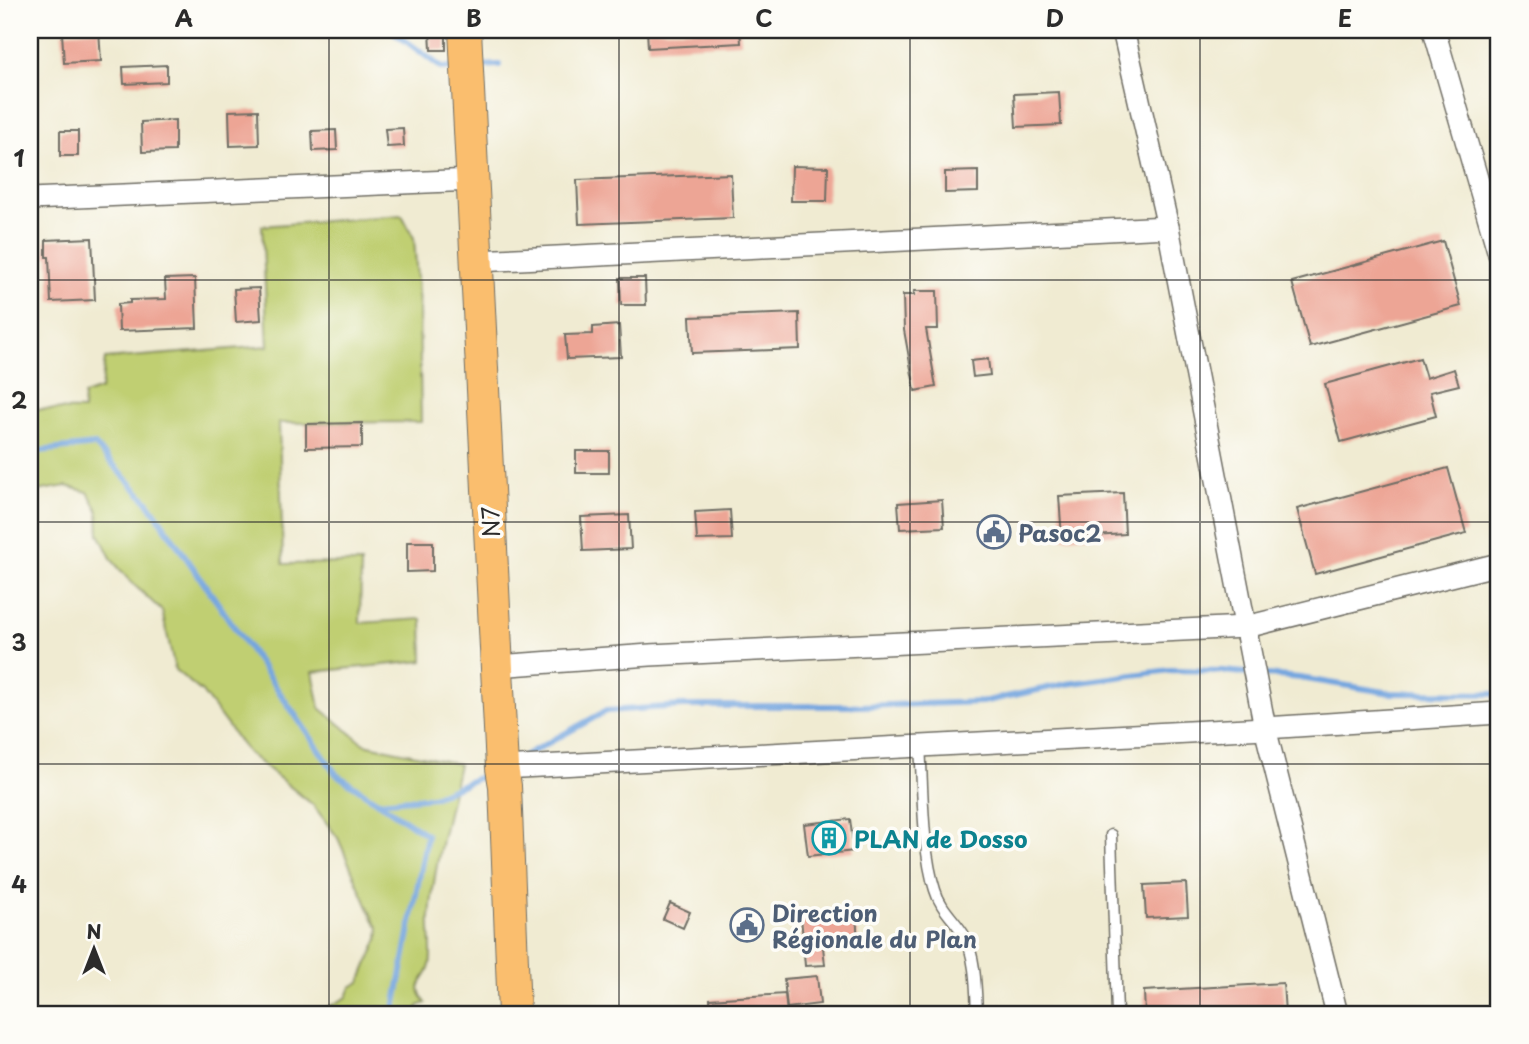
<svg xmlns="http://www.w3.org/2000/svg" width="1529" height="1044" font-family="'Playpen Sans',sans-serif">
  <style>
    .green { fill: #c0cf72; stroke: #767d4e; stroke-width: 2 }
    .lines { fill: none; stroke-linecap: round; stroke-linejoin: round }
    .stream { stroke: #74a6df; stroke-width: 6 }
    .building { fill: #eda595 }
    .service-casing { stroke: #706e65; stroke-width: 13 }
    .minor-casing { stroke: #706e65; stroke-width: 24 }
    .primary-casing { stroke: #706e65; stroke-width: 34 }
    .service { stroke: #fff; stroke-width: 10 }
    .minor { stroke: #fff; stroke-width: 21 }
    .primary { stroke: #fabe6e; stroke-width: 32 }
    .grid { fill: none; stroke: #2b2b2b; stroke-width: 2; stroke-opacity: 0.55 }
    .labels { text-anchor: middle; dominant-baseline: central; stroke-width: 7; stroke-linejoin: round; paint-order: stroke }
    .street-label { font-size: 23px; fill: #2b2b2b; stroke: #fdfcf7 }
    .service-label { font-size: 23px; font-weight: bold; fill: #4e5e75; stroke: #fdfcf7; text-anchor: start }
    .culture-label { font-size: 23px; font-weight: bold; fill: #0d838f; stroke: #fdfcf7; text-anchor: start }
    .neatline { fill: none; stroke: #2b2b2b; stroke-width: 2.5 }
    .grid-label { font-size: 23px; text-anchor: middle; font-weight: bold; fill: #2b2b2b }
  </style>
  <rect width="100%" height="100%" fill="#fdfcf7"/>
  <filter id="ink" filterUnits="userSpaceOnUse"><feTurbulence type="fractalNoise" baseFrequency=".0143" numOctaves="2"/><feDisplacementMap in="SourceGraphic" scale="14" xChannelSelector="R" yChannelSelector="G"/><feConvolveMatrix kernelMatrix="1 2 1 2 8 2 1 2 1" color-interpolation-filters="sRGB"/></filter>
  <filter id="wash" filterUnits="userSpaceOnUse"><feTurbulence type="fractalNoise" baseFrequency=".00686" numOctaves="4" result="noise"/><feDisplacementMap in="SourceGraphic" scale="28" xChannelSelector="R" yChannelSelector="G"/><feGaussianBlur stdDeviation="1.57" result="paint"/><feColorMatrix in="noise" values="0 0 0 0 0 0 0 0 0 0 0 0 0 0 0 0 0 1.4 0 .05"/><feComposite in="paint" operator="in"/></filter>
  <g filter="url(#wash)">
    <rect width="100%" height="100%" fill="#f0ebd2"/>
    <!-- green -->
    <path class="green" d="M402 215 414 238 419 307 421 422 279 423 283 564 361 563 360 623 422 619 423 661 313 672 320 708 364 744 459 764C448 815 434 865 430 917 429 933 433 950 430 965 427 982 410 982 426 1003L418 1006 417 1014H353L343 1012 340 1014H327L329 1007 347 997 351 987 360 982 378 939 379 928 373 919 338 838 313 805 248 753 202 692 175 670 162 611 129 580 112 560 99 534 98 510 88 492 66 486 30 492V409L83 410 84 395 101 389 105 359 268 346 262 226Z"/>
    <g class="lines">
      <!-- stream -->
      <g class="stream">
        <path d="M391 30 442 68 459 67"/>
        <path d="M477 66 499 65"/>
        <path d="M30 452 95 445 147 501 336 774 427 835 394 1014"/>
        <path d="M517 760 606 711 682 706H861L982 702 1066 684 1170 670 1223 671 1300 678 1391 693 1499 694"/>
        <path d="M378 802 433 797 492 772"/>
      </g>
    </g>
    <g id="blocks">
      <!-- building -->
      <g class="building">
        <path d="M99 30 101 61 64 63 62 33Z"/>
        <path d="M430 30H446V50H431Z"/>
        <path d="M647 30H740L741 43 648 48Z"/>
        <path d="M167 65V82L124 84 123 67Z"/>
        <path d="M1059 92 1061 125 1016 127 1014 94Z"/>
        <path d="M258 110 259 145 230 146 229 111Z"/>
        <path d="M175 120V151L142 152 141 122Z"/>
        <path d="M403 128 404 146 387 147 385 129Z"/>
        <path d="M336 130 337 150 313 151 312 131Z"/>
        <rect x="60" y="131" width="18" height="25"/>
        <path d="M792 166 828 167 827 201H791Z"/>
        <path d="M978 171V192L945 193V172Z"/>
        <path d="M731 174 733 218 579 224 577 180Z"/>
        <path d="M92 238 95 300 51 302 49 257H46V240Z"/>
        <path d="M1443 241 1461 306 1310 347 1292 282Z"/>
        <path d="M195 278 197 328 119 331 118 304 130 303V300L166 299 165 279Z"/>
        <path d="M620 278H645L646 305H621Z"/>
        <path d="M259 288 261 320 236 322 234 289Z"/>
        <path d="M914 291H937L938 329H926L936 387 915 391 904 330 903 295H914Z"/>
        <path d="M799 313 800 349 692 353 690 317Z"/>
        <path d="M619 325 621 357 567 359 565 335 593 334V327Z"/>
        <path d="M1420 358 1426 378 1454 369 1459 385 1430 392 1436 416 1341 442 1325 384Z"/>
        <path d="M988 359 990 375 973 377 971 361Z"/>
        <path d="M362 423V447L306 448V424Z"/>
        <rect x="576" y="451" width="33" height="22"/>
        <path d="M1448 468 1466 533 1315 574 1297 509Z"/>
        <path d="M1123 493 1125 534 1062 538 1059 496Z"/>
        <path d="M942 500 944 527 900 529 898 503Z"/>
        <path d="M730 510 732 539 697 540 695 512Z"/>
        <path d="M629 515 631 549 583 551 581 517Z"/>
        <path d="M407 542H433V571L407 572Z"/>
        <path d="M850 819 854 851 808 856 804 824Z"/>
        <path d="M1186 883 1188 916 1146 918 1144 885Z"/>
        <path d="M670 903 690 912 683 928 663 919Z"/>
        <path d="M856 912 858 944 823 947 825 965 805 966 801 916Z"/>
        <path d="M817 976 820 1004 787 1008 784 979Z"/>
        <path d="M1283 983 1285 1013 1145 1014 1144 991Z"/>
        <path d="M785 994 787 1014H711L710 999Z"/>
      </g>
    </g>
  </g>
  <g filter="url(#ink)">
    <use href="#blocks" fill-opacity="0" stroke="#706e65" stroke-width="2"/>
    <g class="lines">
      <defs>
        <g id="service">
          <path d="M920 746C923 789 922 850 935 890 940 908 955 920 964 935 976 956 976 991 977 1014"/>
          <path d="M1111 835 1117 1014"/>
        </g>
        <g id="minor">
          <path d="M1123 30 1168 227 1265 728 1337 1014"/>
          <path d="M1434 30 1499 254"/>
          <path d="M30 199 473 180"/>
          <path d="M477 261 1168 227"/>
          <path d="M497 666 650 655 1246 627 1499 564"/>
          <path d="M502 768 1265 728 1499 713"/>
        </g>
        <path id="primary" d="M465 30 502 768 505 786 514 1014"/>
      </defs>
      <!-- service casing -->
      <use href="#service" class="service-casing"/>
      <!-- minor casing -->
      <use href="#minor" class="minor-casing"/>
      <!-- primary casing -->
      <use href="#primary" class="primary-casing"/>
      <!-- service -->
      <use href="#service" class="service"/>
      <!-- minor -->
      <use href="#minor" class="minor"/>
      <!-- primary -->
      <use href="#primary" class="primary"/>
    </g>
  </g>
  <!-- grid -->
  <path class="grid" d="M329 30V1014M619 30V1014M910 30V1014M1200 30V1014M30 280H1499M30 522H1499M30 764H1499"/>
  <!-- icons -->
  <defs>
    <symbol id="civic-ring" viewBox="-11 -11 22 22"><circle r="9.5" fill="#fdfcf7" stroke="#5c6f8a" stroke-width="1.5"/><path d="M-.6-6.5H3V-4.5H.6V-3L4-1V1h2V6H-6V1h2V-1L-.6-3ZM-1.2 2.5V6h2.4V2.5Z" fill="#5c6f8a"/></symbol>
    <symbol id="building-ring" viewBox="-11 -11 22 22"><circle r="9.5" fill="#fdfcf7" stroke="#0f9aa8" stroke-width="1.5"/><path d="M-4-6H4V6H1V3H-1V6H-4ZM-2.5-4.3h1.7v1.8h-1.7ZM.8-4.3h1.7v1.8H.8ZM-2.5-1h1.7V.8h-1.7ZM.8-1h1.7V.8H.8Z" fill="#0f9aa8"/></symbol>
  </defs>
  <g fill-rule="evenodd">
    <use href="#civic-ring" x="975" y="513" width="38" height="38"/>
    <use href="#building-ring" x="810" y="819" width="38" height="38"/>
    <use href="#civic-ring" x="728" y="906" width="38" height="38"/>
  </g>
  <g class="labels">
    <!-- street labels -->
    <g class="street-label">
      <text transform="translate(490 522) rotate(-93)">N7</text>
    </g>
    <!-- service labels -->
    <g class="service-label">
      <text x="1018" y="532">Pasoc2</text>
      <text x="772" y="912">Direction<tspan x="772" dy="26">Régionale du Plan</tspan></text>
    </g>
    <!-- culture labels -->
    <g class="culture-label">
      <text x="854" y="838">PLAN de Dosso</text>
    </g>
  </g>
  <!-- margin -->
  <rect width="1529" height="1044" fill="none" stroke="#fdfcf7" stroke-width="77"/>
  <!-- north arrow -->
  <g transform="translate(94 949)" stroke="#fdfcf7" stroke-width="5" paint-order="stroke">
  <path d="M0-5L12 26L0 18L-12 26Z" fill="#2b2b2b"/>
  <text y="-10" font-size="19" font-weight="bold" text-anchor="middle" fill="#2b2b2b">N</text>
  </g>
  <rect x="38" y="38" width="1452" height="968" class="neatline"/>
  <g class="grid-label">
    <text x="184" y="27">A</text>
    <text x="474" y="27">B</text>
    <text x="764" y="27">C</text>
    <text x="1055" y="27">D</text>
    <text x="1345" y="27">E</text>
    <text x="19" y="167">1</text>
    <text x="19" y="409">2</text>
    <text x="19" y="651">3</text>
    <text x="19" y="893">4</text>
  </g>
</svg>
